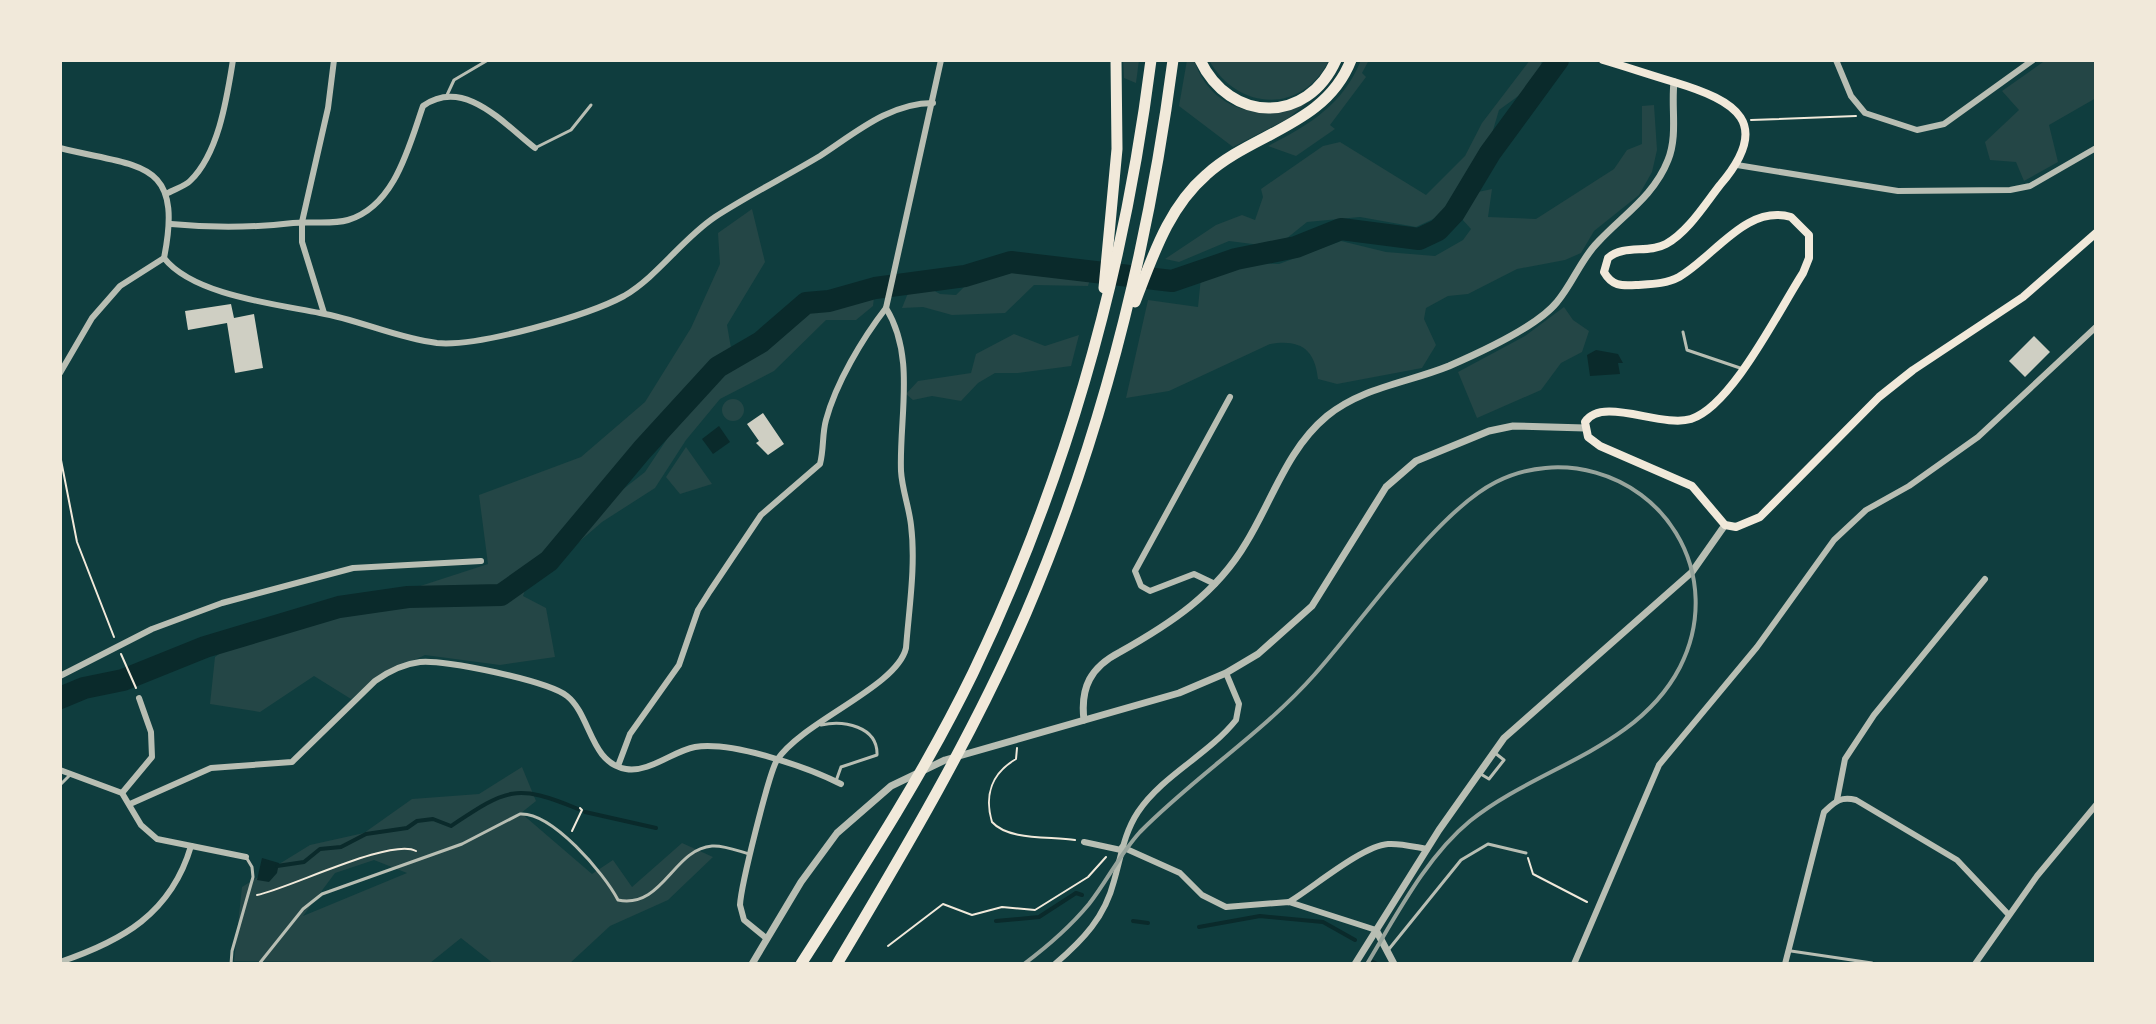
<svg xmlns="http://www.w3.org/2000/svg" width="2156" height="1024" font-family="'PT Sans Narrow',sans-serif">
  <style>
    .green { fill: #244646; fill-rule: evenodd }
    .water { fill: #0a2a2b }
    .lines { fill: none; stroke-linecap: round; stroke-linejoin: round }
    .stream { stroke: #0a2a2b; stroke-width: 4 }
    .river { stroke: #0a2a2b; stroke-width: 22 }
    .building { fill: #cfcfc3 }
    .path { stroke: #f1e9da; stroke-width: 2 }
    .service { stroke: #b8beb3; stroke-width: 3 }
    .minor { stroke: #b8beb3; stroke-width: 6 }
    .tertiary { stroke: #b8beb3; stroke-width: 7 }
    .secondary { stroke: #f1e9da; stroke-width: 8 }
    .motorway { stroke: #f1e9da; stroke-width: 11 }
    .rail { stroke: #97a49c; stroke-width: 4 }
  </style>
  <rect width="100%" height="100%" fill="#0f3d3e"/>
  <!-- green -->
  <g class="green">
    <path d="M1123 60H1139L1136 83 1124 78Z"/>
    <path d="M1187 60H1194C1211 112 1264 123 1308 102L1287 119 1233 147 1179 106Z"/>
    <path d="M1209 60H1329C1302 115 1237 111 1209 60Z"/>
    <path d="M1361 60H1369L1362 73 1366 77 1330 125 1335 129 1296 156 1268 146C1309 125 1343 105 1361 60Z"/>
    <path d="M1530 60H1541L1542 70 1521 94 1499 110 1488 147 1474 171 1446 206 1444 214 1416 227 1360 217 1307 222 1276 247 1229 241 1179 262 1165 259 1216 225 1242 215 1255 220 1263 197 1261 189 1323 146 1340 142 1426 195 1465 156 1482 123Z"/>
    <path d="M2046 60H2096V98L2049 125 2058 162 2024 181 2016 162 1990 160 1985 142 2019 110 2002 91Z"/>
    <path d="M1654 105 1657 150 1652 172 1639 195 1594 231 1581 253 1565 260 1517 269 1468 294 1448 296 1426 308 1424 319 1436 345 1422 368 1337 384 1318 379C1315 349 1300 339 1270 344L1169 391 1126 398 1148 300 1198 307 1201 277 1253 263 1279 264 1341 241 1386 252 1435 256 1463 240 1471 229 1461 218 1478 192 1492 189 1488 217 1536 219 1614 169 1627 150 1642 144V106Z"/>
    <path d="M752 209 765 262 727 325 732 354 721 373 736 369 806 303 829 301 875 288 873 306 856 320H826L774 371 720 399 686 440 655 488 602 522 565 554 598 509 645 472 675 427 597 491 535 563 523 596 546 608 555 657 500 665 425 655 376 678 351 699 314 676 260 712 210 704 215 657 254 628 328 616 488 564 479 495 581 457 645 402 691 328 720 264 718 233Z"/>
    <path d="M1011 262 1093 269 1088 286 1034 285 1005 313 952 315 923 307 902 308 910 288 924 285 940 294 956 295 971 280Z"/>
    <path d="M1564 307 1573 320 1589 331 1582 352 1561 363 1541 390 1477 418 1458 372 1525 336Z"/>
    <path d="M1014 334 1045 346 1079 335 1071 366 1018 373H995L978 383 961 401 932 396 913 400 906 394 918 381 971 373 976 354Z"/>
    <circle cx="733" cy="410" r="11"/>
    <path d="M686 447 712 484 680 494 666 477Z"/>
    <path d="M522 767 536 801 521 813 592 874 613 860 632 887 682 843 713 857 668 900 610 926 569 964H494L461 938 430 963 234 961 242 887 310 845 364 833 412 799 479 794ZM374 860 407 873 303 916 335 873Z"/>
  </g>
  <!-- water -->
  <g class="water">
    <path d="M1596 350 1618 354 1623 363H1618L1620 374 1590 376 1587 355Z"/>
    <path d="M719 426 730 442 713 454 702 439Z"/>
    <path d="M262 858 279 863 277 873 269 882 257 880Z"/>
  </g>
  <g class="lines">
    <!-- stream -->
    <g class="stream">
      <path d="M585 812 656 828"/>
      <path d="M277 866 304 862 320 849 341 847 366 834 407 828 417 821 433 819 451 826C507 789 515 783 578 809"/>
      <path d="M996 921 1039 917 1076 893 1082 895"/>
      <path d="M1133 921 1148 923"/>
      <path d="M1199 927 1260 916 1323 922 1355 940"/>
      <path d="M1373 962 1377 964"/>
    </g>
    <!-- river -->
    <path class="river" d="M60 698 84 688 123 680 205 647 339 607 408 597 501 595 549 561 642 450 718 367 761 342 806 303 829 301 875 288 965 276 1011 262 1172 281 1236 259 1296 247 1341 229 1419 239 1438 230 1454 213 1490 153 1558 60"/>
  </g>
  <!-- building -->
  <g class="building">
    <path d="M231 304 234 318 254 314 263 368 235 373 227 323 188 330 185 311Z"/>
    <path d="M2034 336 2050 352 2025 377 2009 361Z"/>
    <path d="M763 413 784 444 768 455 756 443 759 441 747 424Z"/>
  </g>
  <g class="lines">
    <!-- path -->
    <g class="path">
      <path d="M1751 120 1856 116"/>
      <path d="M60 455 77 542 114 637"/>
      <path d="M121 654 136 688"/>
      <path d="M1017 748 1016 759C992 773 984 795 992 822 1009 841 1051 836 1075 840"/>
      <path d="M572 831 582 810 580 808"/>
      <path d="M1528 858 1533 874 1587 902"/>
      <path d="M257 895C288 889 392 837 416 851"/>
      <path d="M888 946 943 904 972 915 1002 907 1035 910 1088 877 1106 857"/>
    </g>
    <!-- service -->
    <g class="service">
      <path d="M447 95 454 80 488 60"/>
      <path d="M535 148 571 130 591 105"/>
      <path d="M1683 332 1687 350 1743 369"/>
      <path d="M821 725C843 720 878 726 877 755L841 767 836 781"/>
      <path d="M1479 773 1489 779 1504 760 1495 753"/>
      <path d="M60 785 69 776"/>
      <path d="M1389 949 1461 860 1488 844 1526 853"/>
      <path d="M1791 951 1872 963"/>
      <path d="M231 964 232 951 253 877 252 867 246 857"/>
      <path d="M259 964 303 909 322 894 462 844 520 814C552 812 604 873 618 900 663 909 673 849 712 846 724 845 738 851 749 854"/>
    </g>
    <!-- minor -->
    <g class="minor">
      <path d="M1836 60 1851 96 1865 113 1917 130 1944 124 2033 60"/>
      <path d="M60 148C139 168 184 158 164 258"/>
      <path d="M1737 165 1898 191 2010 190 2030 186 2096 148"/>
      <path d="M168 193C175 189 185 186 190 181 219 153 227 97 233 60"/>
      <path d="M171 224C213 228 251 228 293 223 310 221 331 225 348 220 395 206 409 146 423 106 464 77 503 123 535 148"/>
      <path d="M324 313 302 242V222L328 108 334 60"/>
      <path d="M60 373 92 318 120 286 164 258C193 295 275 304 320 313 360 320 396 338 437 343 478 347 587 316 624 296 658 276 682 239 715 217 749 195 785 177 820 156 854 134 889 103 933 103"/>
      <path d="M1215 584 1194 574 1150 591 1141 586 1135 571 1230 397"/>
      <path d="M60 676 152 629 222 603 353 568 481 561"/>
      <path d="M618 766 630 734 679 665 698 610 710 591 761 515 820 464C824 449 822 434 826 420 836 383 862 339 886 308"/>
      <path d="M60 770 122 793 141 825 157 839 246 857"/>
      <path d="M122 793 152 757 151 732 139 698"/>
      <path d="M1837 800 1845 759 1874 715 1985 579"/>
      <path d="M130 804 211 768 292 762 375 681C389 671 403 664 420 662 444 659 548 681 567 696 591 715 590 763 626 769 649 773 673 751 695 747 732 741 807 767 841 784"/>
      <path d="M1084 842 1121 850"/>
      <path d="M1122 847 1180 873 1202 895 1226 907 1289 902 1376 930"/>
      <path d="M1289 902C1314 887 1362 846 1388 844 1400 843 1415 847 1427 849"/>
      <path d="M766 938 744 920 740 905C741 885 769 773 777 760 803 721 897 687 906 648 909 608 916 565 911 525 909 507 902 489 901 471 899 417 916 357 886 308L941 60"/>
      <path d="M60 962C122 941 171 914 191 846"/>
      <path d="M1055 964C1083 940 1105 917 1114 881 1121 857 1124 833 1138 812 1163 775 1208 755 1236 720L1239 704 1226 673"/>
      <path d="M1574 964 1659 765 1757 647 1834 540 1866 510 1909 486 1978 437 2096 327"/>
      <path d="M1785 964 1824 812C1835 802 1840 796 1856 800L1957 860 2008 914"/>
      <path d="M1975 964 2037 876 2096 805"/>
    </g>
    <!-- tertiary -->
    <g class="tertiary">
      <path d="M1084 720C1080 687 1091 667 1120 652 1170 624 1216 594 1246 543 1272 501 1287 449 1327 416 1363 387 1407 383 1449 366 1479 353 1537 327 1557 302 1573 283 1581 259 1598 242 1623 215 1654 196 1668 160 1678 135 1671 108 1674 82"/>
      <path d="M1376 930 1394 964"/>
      <path d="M752 964 801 882 837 833 891 786 945 760 1179 693 1226 673 1258 654 1312 606 1386 487 1416 461 1489 431 1513 426 1585 428"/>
      <path d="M1355 964 1439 830 1504 738 1692 572 1725 525"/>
    </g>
    <!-- secondary -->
    <path class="secondary" d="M1603 60C1627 67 1650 75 1674 82 1737 101 1773 123 1720 185 1705 204 1688 232 1666 244 1648 254 1624 244 1608 258L1604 272C1612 286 1621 286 1636 285 1651 284 1666 284 1679 277 1714 257 1746 204 1791 217L1809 235V258L1803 273C1779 310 1732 406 1691 419 1661 428 1602 396 1585 422L1588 437 1600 446 1692 486 1725 525 1736 527 1760 517 1879 397 1913 370 2023 297 2096 233"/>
    <!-- motorway -->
    <g class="motorway">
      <path d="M1200 60C1230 123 1307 125 1336 60"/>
      <path d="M1104 288 1117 149 1116 60"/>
      <path d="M1135 302C1153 256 1168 208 1206 175 1252 133 1326 125 1351 60"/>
      <path d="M801 964C862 869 924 774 973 673 1066 479 1124 273 1151 60"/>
      <path d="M837 964C905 850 973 735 1026 613 1102 436 1148 250 1173 60"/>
    </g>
    <!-- rail -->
    <path class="rail" d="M1024 964C1048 946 1070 927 1089 904 1107 881 1120 854 1140 832 1195 776 1263 733 1315 674 1362 622 1436 512 1496 482 1559 450 1639 472 1676 533 1701 574 1702 624 1680 667 1637 750 1538 766 1470 821 1426 857 1396 916 1367 964"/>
  </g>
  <!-- border -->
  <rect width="2156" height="1024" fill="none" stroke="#f1e9da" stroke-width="124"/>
</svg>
